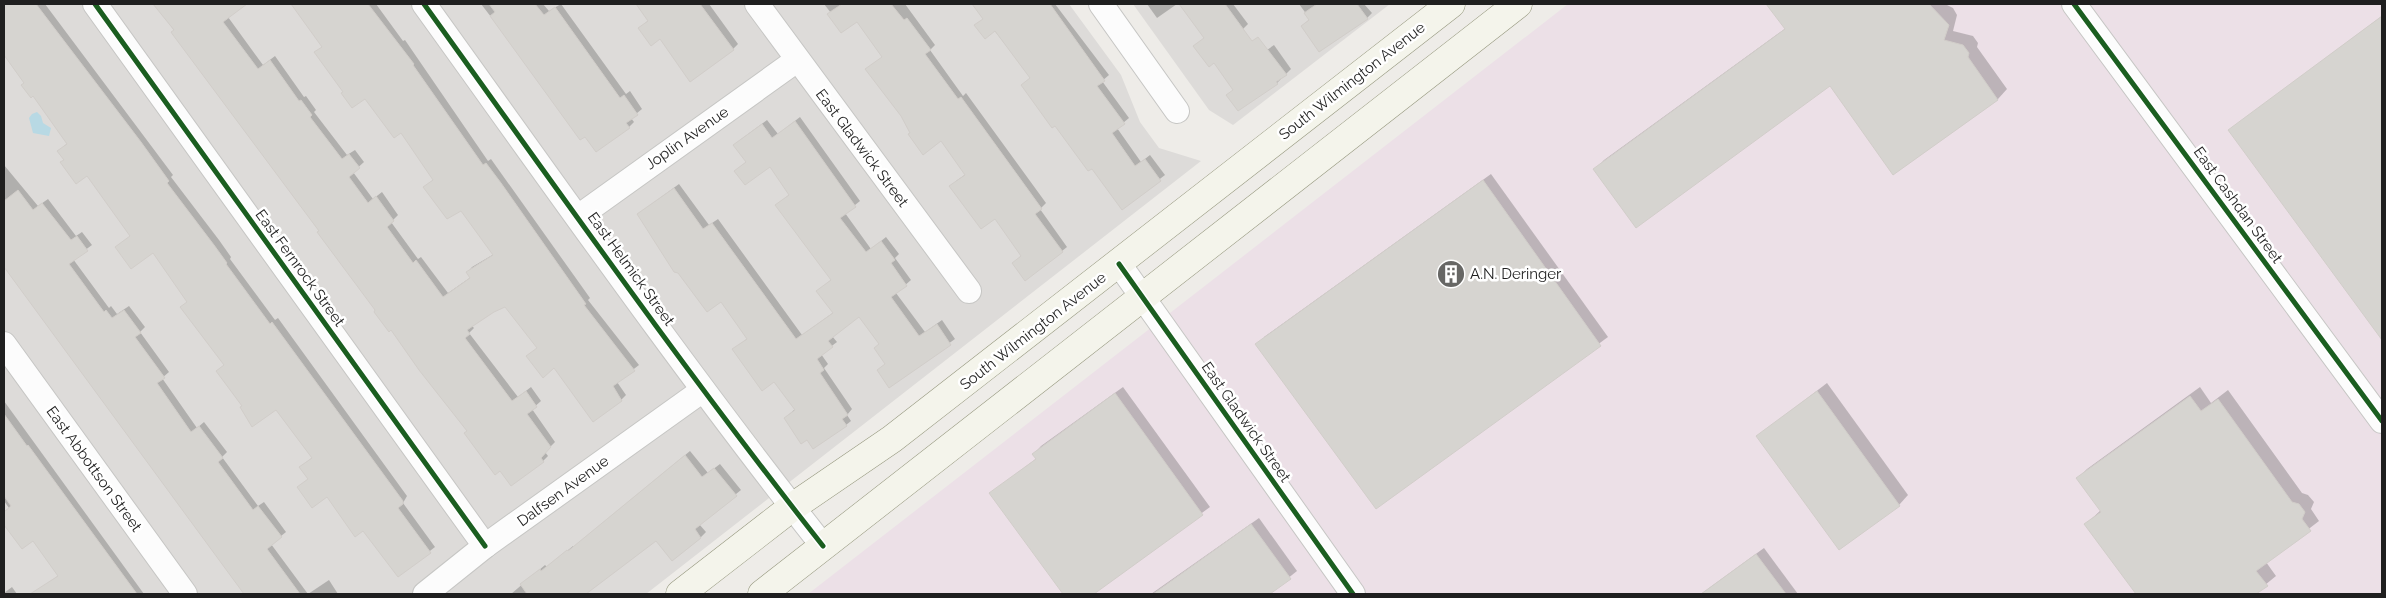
<svg xmlns="http://www.w3.org/2000/svg" width="2386" height="598" font-family="Raleway,sans-serif">
  <style>
    .residential { fill: #dddbd9 }
    .industrial { fill: #ece0e7 }
    .water { fill: #b8d9e4 }
    .shadow { fill: #0003 }
    .building { fill: #d6d4d0; stroke: #d1cdc9 }
    .lines { fill: none; stroke-linecap: round; stroke-linejoin: round }
    .street-casing { stroke: #c6c6c4; stroke-width: 26 }
    .secondary-casing { stroke: #96987f; stroke-width: 29 }
    .street { stroke: #fcfcfc; stroke-width: 24 }
    .secondary { stroke: #f4f4eb; stroke-width: 28 }
    .cycleway-casing { stroke: #fff; stroke-width: 8 }
    .cycleway { stroke: #1b5e20; stroke-width: 5 }
    .labels { text-anchor: middle; dominant-baseline: central; stroke-width: 5; stroke-linejoin: round; paint-order: stroke }
    .street-label { font-size: 15px; fill: #1f1f1f; stroke: #fff }
    .poi-label { font-size: 15px; fill: #1f1f1f; stroke: #fff; text-anchor: start }
  </style>
  <rect width="100%" height="100%" fill="#eeece8"/>
  <!-- residential -->
  <g class="residential">
    <path d="M4 4H1069L1121 75 1140 122 1159 148 1201 161 646 594H4Z"/>
    <path d="M1133 4H1390L1233 125 1209 110Z"/>
  </g>
  <!-- industrial -->
  <path class="industrial" d="M1568 4H2382V594H808Z"/>
  <!-- water -->
  <path class="water" d="M37 112 41 116 43 123 51 128 49 136 33 133 29 118 32 114Z"/>
  <!-- shadow -->
  <g class="shadow">
    <path d="M4 4H45L173 175 171 177 219 240 231 257 230 259 275 320 278 318 407 496 403 503 435 547 399 575 364 529 327 495 298 487 309 479 300 467 313 457 277 408 243 405 225 364 188 302 153 252 131 235 87 174 65 160 64 146 68 143 6 55 4 56Z"/>
    <path d="M155 4H244L228 17 263 65 275 56 304 97 306 96 316 110 314 112 347 155 355 150 364 162 353 172 373 199 382 192 398 215 391 222 418 259 421 257 448 293 471 277 468 272 472 267 494 254 462 210 425 187 434 179 401 131 366 97 344 91 316 53 323 46 292 4H376L403 41 405 40 488 161 491 159 590 298 588 300 639 365 617 382 626 395 621 400 555 366 505 305 494 310 472 326 474 328 469 333 518 397 531 387 541 401 532 409 555 442 545 452 548 456 543 461 501 469 377 310Z"/>
    <path d="M481 4H543L549 11 561 4 626 94 630 91 642 109 631 118 634 122 629 127 535 74Z"/>
    <path d="M637 4H709L738 44 733 49 644 24 649 20Z"/>
    <path d="M824 4H905L935 45 930 50 963 96 966 93 1046 203 1040 209 1067 247 1062 251 1014 263 1022 255 995 217 956 181 966 174 941 140 911 133 883 56 857 20 831 13Z"/>
    <path d="M974 4H1055L1109 75 1102 81 1129 118 1117 128 1141 162 1150 155 1165 175 1122 208 1031 78Z"/>
    <path d="M1147 4H1177L1157 18Z"/>
    <path d="M1181 4H1233L1248 24 1243 29 1205 38Z"/>
    <path d="M1299 4H1364L1372 13 1367 18 1302 26 1310 19Z"/>
    <path d="M1768 4H1945L1953 8 1957 15 1953 31 1973 36 1978 43 1977 47 2007 89 1998 99 1894 173 1830 84 1595 170 1604 160 1786 28Z"/>
    <path d="M2382 16V338L2230 130Z"/>
    <path d="M1274 45 1291 69 1277 83 1238 109 1232 75Z"/>
    <path d="M800 117 860 201 845 213 871 249 886 237 899 254 895 258 911 280 896 293 925 332 942 320 955 339 889 386 886 363 880 344 859 316 832 336 837 342 821 354 828 364 824 368 852 409 847 415 851 421 846 425 807 439 785 418 795 409 774 381 739 345 748 338 721 300 638 214 679 184 709 225 718 219 802 335 834 312 818 291 832 279 777 205 790 194 770 166 736 171 747 161 740 140 767 120 778 134Z"/>
    <path d="M4 165 38 206 48 199 76 236 82 232 92 245 73 259 109 308 111 306 117 314 129 306 145 327 140 332 169 372 162 378 197 428 204 422 227 452 222 457 258 506 264 502 286 532 271 544 308 594H245L4 263Z"/>
    <path d="M1491 174 1608 337 1376 507 1264 337Z"/>
    <path d="M1827 383 1908 495 1899 505 1758 436Z"/>
    <path d="M1123 387 1210 507 1092 594H1064L991 493 1037 458 1034 454 1041 446Z"/>
    <path d="M2200 387 2211 403 2228 390 2302 493 2308 495 2314 502 2311 509 2319 521 2266 562 2276 576 2254 594H2137L2086 524 2101 510 2078 478 2087 469Z"/>
    <path d="M4 401 144 594H61L51 581 59 575 33 539 22 547 4 522V512L9 508 4 501Z"/>
    <path d="M690 451 708 473 720 464 741 490 699 524 706 532 701 537 672 559 656 539 584 594H511L545 565 547 567 573 546 574 547Z"/>
    <path d="M1259 518 1297 571 1268 594H1151Z"/>
    <path d="M1764 548 1798 594H1701Z"/>
    <path d="M329 580 338 594H308Z"/>
    <path d="M12 587 17 594H4V593Z"/>
  </g>
  <!-- building -->
  <g class="building">
    <path d="M4 4H36L141 142 169 181 167 183 214 245 227 263 226 264 270 324 272 322 403 501V504L398 508 431 553 398 577 363 531 355 537 327 497 312 508 297 487 308 479 299 467 312 458 276 410 252 427 240 407 242 406 216 371 224 365 180 307 187 302 153 253 131 269 115 247 130 236 87 176 76 184 60 162 64 160 57 151 67 144 33 96 31 98 21 85 24 83 4 55Z"/>
    <path d="M153 4H247L223 22 258 69 270 60 299 101 301 100 312 115 310 117 342 159 349 154 360 168 349 177 368 203 376 196 394 221 387 227 413 263 416 260 443 297 470 278 466 272 493 255 461 211 447 219 423 187 433 180 401 133 394 138 365 99 352 108 341 93 343 92 314 52 322 47 291 4H368L414 64 413 65 483 165 486 163 501 183 586 304 584 305 635 371 613 386 622 401 593 422 554 368 543 378 526 356 537 348 505 307 494 312 467 330 470 334 465 338 512 401 526 391 537 407 527 414 551 447 541 458 544 462 511 486 500 471 495 475 464 433 467 431 419 370 391 330 389 332 374 312 375 310 317 232 319 231 173 35 171 32 174 30Z"/>
    <path d="M489 4H535L544 15 555 7 620 98 624 95 638 115 626 123 630 128 596 152 585 137 580 140 490 16 495 12Z"/>
    <path d="M636 4H700L734 50 690 82 660 39 651 46 638 28 648 21Z"/>
    <path d="M842 4H891L904 20 907 18 931 50 925 54 958 99 961 97 1042 209 1035 214 1063 252 1025 281 1012 263 1021 256 995 219 981 229 949 186 965 175 941 141 923 155 908 134 910 133 901 116 865 69 882 57 857 22 841 33 827 14Z"/>
    <path d="M972 4H1050L1105 81 1097 86 1125 124 1112 133 1135 166 1145 159 1161 181 1122 210 1092 169 1088 171 1055 126 1052 128 1021 85 1030 78 995 31 985 39 974 25 983 19Z"/>
    <path d="M1179 4H1225L1252 41 1258 37 1287 75 1276 82 1278 84 1238 111 1226 95 1233 90 1214 63 1209 67 1193 46 1204 38Z"/>
    <path d="M1317 4H1357L1368 19 1319 52 1301 26 1309 20 1304 13Z"/>
    <path d="M1766 4H1929L1949 25 1944 40 1963 45 1969 53 1968 57 1998 100 1893 175 1830 86 1636 228 1593 169 1785 29Z"/>
    <path d="M2382 16V340L2228 130Z"/>
    <path d="M795 121 856 207 840 218 866 252 881 241 895 260 891 263 907 286 891 297 919 336 937 324 951 345 889 388 877 370 885 364 874 348 879 344 859 317 828 341 833 347 817 359 824 370 820 373 848 415 842 419 847 426 813 449 807 440 801 444 784 418 795 410 774 382 762 391 732 349 747 339 721 302 707 312 678 273 674 272 637 214 674 188 703 229 712 223 796 339 833 313 816 291 831 280 775 205 789 195 770 167 745 185 734 171 746 162 733 145 762 124 772 138Z"/>
    <path d="M1483 180 1601 346 1376 509 1255 344Z"/>
    <path d="M18 190 33 210 42 203 71 240 77 236 88 251 69 264 104 312 106 310 112 318 124 310 141 333 135 337 165 378 157 383 191 432 199 426 223 458 218 462 253 510 258 506 282 537 267 549 300 594H244L4 267V201Z"/>
    <path d="M1817 391 1900 506 1839 550 1756 436Z"/>
    <path d="M1115 393 1203 515 1094 594H1063L989 493 1036 459 1032 454Z"/>
    <path d="M2190 396 2201 411 2218 399 2292 502 2299 504 2305 512 2302 519 2311 531 2256 571 2268 586 2256 594H2136L2084 524 2101 512 2076 478Z"/>
    <path d="M4 414 27 446 28 445 137 594H30L58 576 33 541 22 549 4 525V512L11 506 4 496Z"/>
    <path d="M685 455 702 477 714 468 737 496 695 529 701 538 672 561 656 541 586 594H527L520 584 540 569 541 571 567 550 568 551Z"/>
    <path d="M1251 524 1291 579 1270 594H1153Z"/>
    <path d="M1756 554 1786 594H1701Z"/>
  </g>
  <g class="lines">
    <defs>
      <g id="street">
        <path d="M95 4 485 546"/>
        <path d="M424 4C555 186 684 370 823 546"/>
        <path d="M757 4 969 291"/>
        <path d="M1101 4 1177 111"/>
        <path d="M2074 4 2382 421"/>
        <path d="M578 217 797 60"/>
        <path d="M1119 264 1353 594"/>
        <path d="M4 344 185 594"/>
        <path d="M425 594 485 546 703 390"/>
      </g>
      <g id="secondary">
        <path d="M680 594 791 508 892 439 1451 4"/>
        <path d="M762 594 1518 4"/>
      </g>
    </defs>
    <!-- street casing -->
    <use href="#street" class="street-casing"/>
    <!-- secondary casing -->
    <use href="#secondary" class="secondary-casing"/>
    <!-- street -->
    <use href="#street" class="street"/>
    <!-- secondary -->
    <use href="#secondary" class="secondary"/>
    <defs>
      <g id="cycleway">
        <path d="M95 4 485 546"/>
        <path d="M424 4C555 186 684 370 823 546"/>
        <path d="M2074 4 2382 421"/>
        <path d="M1119 264 1353 594"/>
      </g>
    </defs>
    <!-- cycleway casing -->
    <use href="#cycleway" class="cycleway-casing"/>
    <!-- cycleway -->
    <use href="#cycleway" class="cycleway"/>
  </g>
  <!-- icons -->
  <defs>
    <symbol id="building-disc" viewBox="-11 -11 22 22"><circle r="9.5" fill="#676765" stroke="#fff"/><path d="M-4-6H4V6H1V3H-1V6H-4ZM-2.5-4.3h1.7v1.8h-1.7ZM.8-4.3h1.7v1.8H.8ZM-2.5-1h1.7V.8h-1.7ZM.8-1h1.7V.8H.8Z" fill="#fff"/></symbol>
  </defs>
  <g fill-rule="evenodd">
    <use href="#building-disc" x="1435" y="258" width="32" height="32"/>
  </g>
  <g class="labels">
    <!-- street labels -->
    <g class="street-label">
      <text transform="translate(1352 81) rotate(-38)">South Wilmington Avenue</text>
      <text transform="translate(687 138) rotate(-35)">Joplin Avenue</text>
      <text transform="translate(862 148) rotate(53)">East Gladwick Street</text>
      <text transform="translate(2238 205) rotate(54)">East Cashdan Street</text>
      <text transform="translate(300 268) rotate(54)">East Fernrock Street</text>
      <text transform="translate(631 269) rotate(54)">East Helmick Street</text>
      <text transform="translate(1033 331) rotate(-38)">South Wilmington Avenue</text>
      <text transform="translate(1246 422) rotate(55)">East Gladwick Street</text>
      <text transform="translate(94 469) rotate(54)">East Abbottson Street</text>
      <text transform="translate(563 491) rotate(-36)">Dalfsen Avenue</text>
    </g>
    <!-- poi labels -->
    <g class="poi-label">
      <text x="1470" y="274">A.N. Deringer</text>
    </g>
  </g>
  <!-- border -->
  <rect width="2386" height="598" fill="none" stroke="#1f1f1f" stroke-width="10"/>
</svg>
